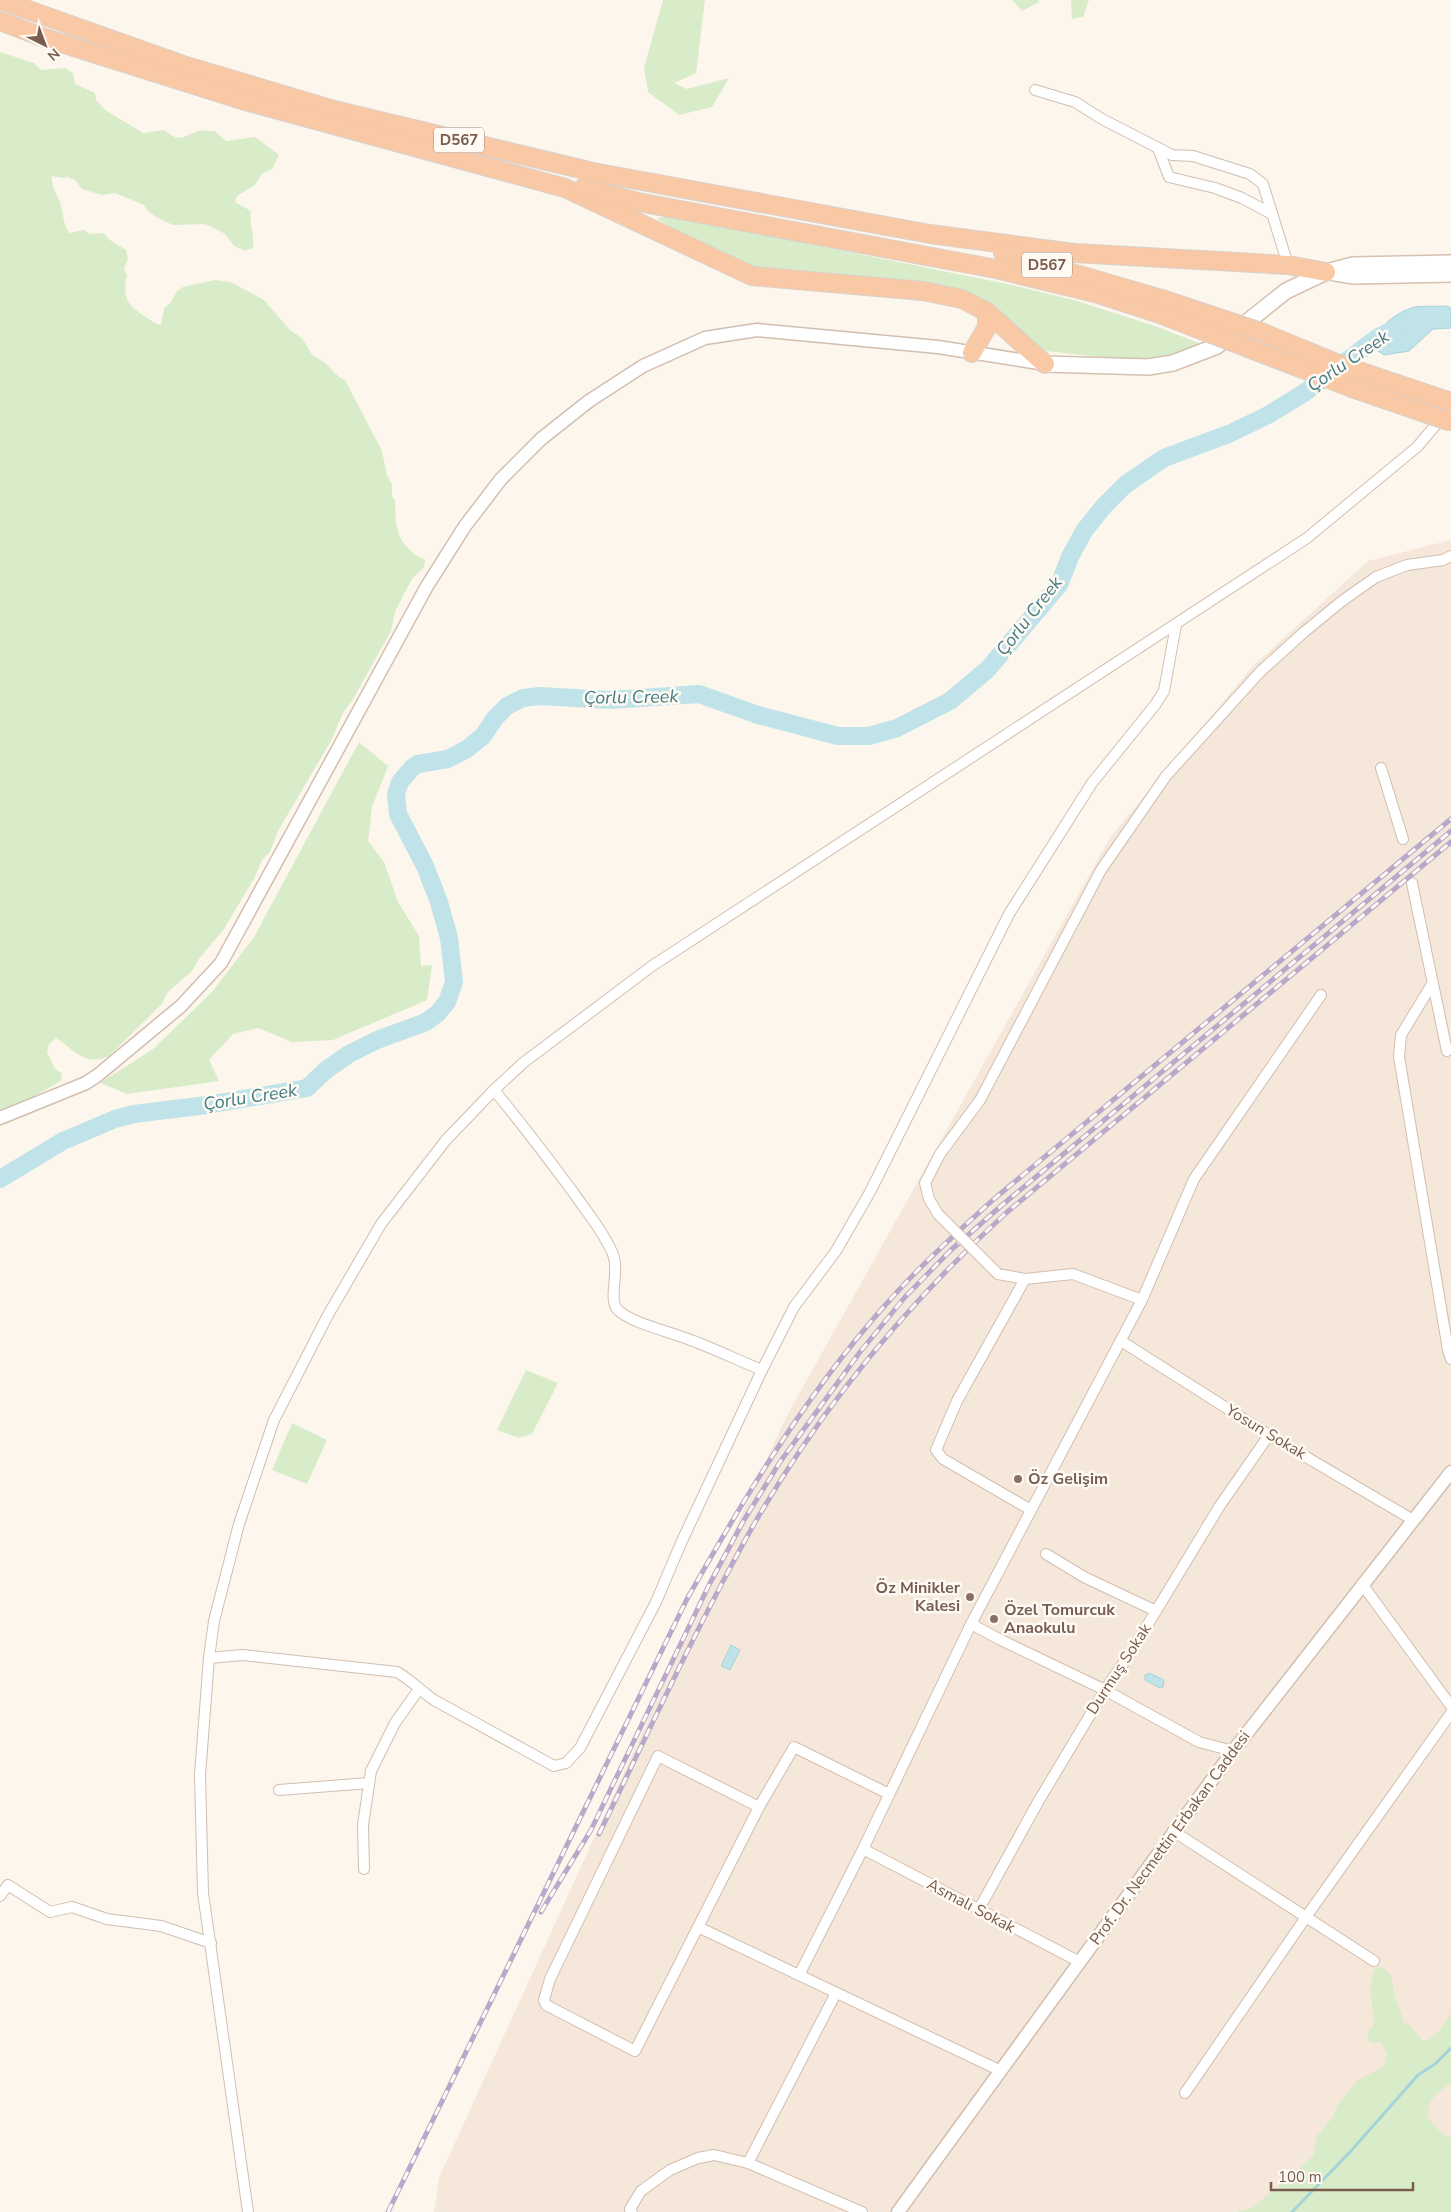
<svg xmlns="http://www.w3.org/2000/svg" width="1451" height="2212" font-family="'Nunito Sans',sans-serif">
  <style>
    .residential { fill: #f5e8da }
    .green { fill: #d8ecc9 }
    .water { fill: #bfe3e8; stroke: #a5d3da }
    .lines { fill: none; stroke-linecap: round; stroke-linejoin: round }
    .stream { stroke: #a5d3da; stroke-width: 3 }
    .river { stroke: #bfe3e8; stroke-width: 18 }
    .minor-casing { stroke: #d1beb0; stroke-width: 12 }
    .tertiary-casing { stroke: #d1beb0; stroke-width: 15 }
    .secondary-casing { stroke: #d6c0b0; stroke-width: 18 }
    .trunk-casing { stroke: #dad1cd; stroke-width: 20 }
    .minor { stroke: #fff; stroke-width: 10 }
    .tertiary { stroke: #fff; stroke-width: 12 }
    .secondary { stroke: #fff; stroke-width: 15 }
    .trunk { stroke: #f9c8a4; stroke-width: 18 }
    .rail-casing { stroke: #b9a8c9; stroke-width: 5 }
    .rail { stroke: #fffaf3; stroke-width: 3; stroke-dasharray: 9; stroke-linecap: butt }
    .minor-bridge-casing { stroke: #d1beb0; stroke-width: 12; stroke-linecap: butt }
    .trunk-bridge-casing { stroke: #dad1cd; stroke-width: 20; stroke-linecap: butt }
    .minor-bridge { stroke: #fff; stroke-width: 10 }
    .trunk-bridge { stroke: #f9c8a4; stroke-width: 18 }
    .education-dot { fill: #8d6e63; stroke: #fffaf3; stroke-width: 2 }
    .labels { text-anchor: middle; dominant-baseline: central; stroke-width: 5; stroke-linejoin: round; paint-order: stroke }
    .shield { fill: #fffaf3; stroke: #a28b7f; stroke-width: 1 }
    .shield-label { font-size: 15px; font-weight: bold; fill: #7a5c4d }
    .street-label { font-size: 16px; fill: #7a5c4d; stroke: #fffaf3 }
    .education-label { font-size: 16px; font-weight: bold; fill: #785e54; stroke: #fffaf3; text-anchor: start }
    .water-label { font-size: 18px; font-style: italic; fill: #437c86; stroke: #fffaf3 }
  </style>
  <rect width="100%" height="100%" fill="#fdf6ec"/>
  <!-- residential -->
  <path class="residential" d="M1451 540V2212H434L439 2178 785 1419 1111 836 1253 666 1368 561Z"/>
  <!-- green -->
  <g class="green">
    <path d="M663 0H705L696 73 674 83 687 89 729 78 712 107 679 115 648 92 644 68Z"/>
    <path d="M1012 0H1038L1039 2 1022 11Z"/>
    <path d="M1071 0H1089L1083 17 1072 19Z"/>
    <path d="M0 52 34 63 41 70 65 68 73 73 75 84 95 93 96 100 105 110 143 133 164 130C181 144 182 136 198 131 203 130 210 131 215 131L226 141 255 137 279 155 272 169 262 174 255 185 237 196 235 202 251 211C249 224 255 235 253 248L245 251 234 246 225 234 214 228 205 224 173 225 156 217 147 210 144 205 115 193 102 195 82 189 75 180 68 177 62 178 52 176C51 187 56 191 60 202 64 213 62 222 69 233L84 230 90 234 103 233 110 240 126 250 128 259 124 269 127 276C122 296 127 305 144 316 150 319 154 324 161 325L164 308 170 303 177 291 183 287 215 280 231 282 264 300 291 331 302 338 312 355 324 362 339 377 345 380 382 451 387 476 392 484V496L395 500C396 530 396 545 425 560L424 567 412 579 405 592 395 612 391 631 352 701 344 711 332 739 278 831 270 852 262 860 255 877 224 929 199 959 193 970 167 993 162 1004 109 1056C86 1067 74 1050 56 1038L49 1044 47 1052 55 1069 62 1073 61 1081 26 1101 0 1112Z"/>
    <path d="M666 215 1012 285 1077 301 1155 326 1209 347 1153 365 1110 358 1037 350 992 304 969 298 762 274 735 264 657 219Z"/>
    <path d="M359 742 388 766 372 807 368 841 384 862 398 902 419 936 421 966 432 965 427 1000 333 1040 292 1042 258 1028 233 1034 209 1060 219 1081 127 1094 100 1083 153 1049 212 992 254 937Z"/>
    <path d="M526 1370 558 1383 532 1434 519 1438 497 1430Z"/>
    <path d="M292 1423 327 1440 307 1484 272 1470Z"/>
    <path d="M1380 1967C1399 1976 1389 1984 1396 2000 1399 2008 1402 2014 1404 2023L1411 2026 1423 2041C1438 2038 1442 2025 1451 2014V2083C1435 2095 1430 2096 1427 2117L1442 2134 1451 2138V2212H1237L1253 2207 1296 2172 1314 2154 1317 2136 1333 2117 1338 2104 1357 2081 1384 2066 1387 2054 1381 2042 1373 2043 1367 2040 1369 2029 1374 2025C1373 2007 1367 1986 1375 1968Z"/>
  </g>
  <!-- water -->
  <g class="water">
    <path d="M1447 306 1451 308V328L1433 329 1409 351 1384 355 1375 349C1375 329 1392 315 1411 308 1421 305 1436 307 1447 306Z"/>
    <path d="M731 1645 740 1650 730 1670 721 1666Z"/>
    <path d="M1149 1673 1164 1680 1163 1687 1160 1688 1145 1680V1675Z"/>
  </g>
  <g class="lines">
    <!-- stream -->
    <path class="stream" d="M1292 2212 1350 2152 1418 2075 1435 2064 1451 2048"/>
    <!-- river -->
    <path class="river" d="M0 1179 63 1141 115 1119 134 1114 207 1105 307 1088 326 1070 349 1054 377 1040 426 1022 438 1013 447 1002 454 982 449 938 439 902 425 866 398 814 396 794 400 782 412 768 418 764 448 759 467 749 483 736 495 718 507 706 523 698 540 696 611 700 699 694 758 715 838 736H869L897 728 950 701 988 669 1059 585 1070 557 1084 531 1103 507 1125 485 1164 458 1231 433 1268 415 1304 393 1377 338 1394 329"/>
    <defs>
      <g id="minor">
        <path d="M1035 90 1075 102 1102 119 1172 155 1193 156 1250 174 1263 184 1288 265"/>
        <path d="M1158 148 1169 177 1215 188 1242 198 1272 214"/>
        <path d="M1381 768 1403 839"/>
        <path d="M1412 883 1447 1051"/>
        <path d="M1432 984 1401 1035 1399 1057 1448 1350 1451 1359"/>
        <path d="M494 1090C521 1123 547 1157 573 1192 586 1211 603 1231 612 1252 621 1271 607 1299 618 1310 631 1323 671 1332 688 1339 713 1348 737 1360 762 1370"/>
        <path d="M938 1214 929 1199 925 1183 940 1154 980 1100 1101 870 1166 776 1260 672 1303 633 1342 601 1376 577 1407 565 1443 560 1451 556"/>
        <path d="M998 1274 1025 1279 1073 1274 1142 1300"/>
        <path d="M1025 1279 957 1401 936 1450 943 1459 1031 1510"/>
        <path d="M1121 1341 1269 1435 1413 1520"/>
        <path d="M1046 1554 1084 1577 1156 1611"/>
        <path d="M1362 1584 1451 1706"/>
        <path d="M971 1624 1001 1640 1105 1690 1199 1742 1233 1751"/>
        <path d="M209 1658 243 1655 397 1672C411 1680 421 1691 434 1700L554 1766 566 1763 580 1748 656 1602 681 1543 762 1370 794 1307 836 1251 870 1192 1009 914 1092 783 1155 705 1164 691 1176 625"/>
        <path d="M279 1790 369 1783"/>
        <path d="M759 1807 635 2051 546 2005 544 2000 550 1979 658 1756 759 1807 794 1747 889 1794"/>
        <path d="M1173 1831 1374 1961"/>
        <path d="M863 1849 1080 1962"/>
        <path d="M364 1869 363 1825 371 1771 395 1723 419 1689"/>
        <path d="M0 1896 8 1885 50 1912 72 1907 107 1919 161 1926 211 1943"/>
        <path d="M979 1909 1038 1802 1105 1690 1133 1649 1219 1507 1269 1435"/>
        <path d="M698 1927 1001 2071"/>
        <path d="M799 1975 863 1849 971 1624 1142 1300 1194 1179 1321 995"/>
        <path d="M1185 2093 1306 1917 1451 1713"/>
        <path d="M748 2163 836 1993"/>
        <path d="M248 2212 203 1893 200 1775 209 1658 214 1621 239 1524 274 1420 328 1315 381 1224 446 1140 494 1090 523 1063 652 966 1307 538 1417 447 1451 407"/>
        <path d="M632 2212 630 2209 641 2191 670 2170 698 2158 714 2155 748 2163 862 2212"/>
      </g>
      <g id="tertiary">
        <path d="M0 1118 86 1083 98 1075 181 1006 221 963 427 586 465 526 501 479 541 439 589 401 643 366 705 338 757 330 938 347 1045 364"/>
        <path d="M898 2212 1233 1751 1451 1472"/>
      </g>
      <g id="secondary">
        <path d="M1335 273 1354 276 1451 274"/>
        <path d="M1045 364 1148 367 1173 363 1217 346 1286 291 1326 272 1353 265 1451 263"/>
      </g>
      <g id="trunk">
        <path d="M0 0 183 65 334 110 593 172 930 234 1074 253 1288 265 1326 272"/>
        <path d="M0 21 45 38 242 100 565 188 752 276 923 291 962 299 987 312 1045 364"/>
        <path d="M583 188 638 202 996 269 1095 293 1157 313"/>
        <path d="M1003 253 1162 299"/>
        <path d="M972 353 987 327V312"/>
      </g>
    </defs>
    <!-- minor casing -->
    <use href="#minor" class="minor-casing"/>
    <!-- tertiary casing -->
    <use href="#tertiary" class="tertiary-casing"/>
    <!-- secondary casing -->
    <use href="#secondary" class="secondary-casing"/>
    <!-- trunk casing -->
    <use href="#trunk" class="trunk-casing"/>
    <!-- minor -->
    <use href="#minor" class="minor"/>
    <!-- tertiary -->
    <use href="#tertiary" class="tertiary"/>
    <!-- secondary -->
    <use href="#secondary" class="secondary"/>
    <!-- trunk -->
    <use href="#trunk" class="trunk"/>
    <defs>
      <g id="rail">
        <path d="M599 1834C649 1731 697 1626 753 1526 820 1409 907 1304 1006 1213L1451 842"/>
        <path d="M541 1912 591 1830 710 1583 744 1520 780 1462 860 1352 905 1297 951 1250 1001 1206 1451 831"/>
        <path d="M388 2212 687 1599C748 1491 813 1383 898 1291 928 1258 961 1229 994 1199L1451 819"/>
      </g>
    </defs>
    <!-- rail casing -->
    <use href="#rail" class="rail-casing"/>
    <!-- rail -->
    <use href="#rail" class="rail"/>
    <defs>
      <path id="minor-bridge" d="M938 1214 998 1274"/>
      <g id="trunk-bridge">
        <path d="M1162 299 1261 332 1341 365 1451 402"/>
        <path d="M1157 313 1352 388 1451 422"/>
      </g>
    </defs>
    <!-- minor-bridge casing -->
    <use href="#minor-bridge" class="minor-bridge-casing"/>
    <!-- trunk-bridge casing -->
    <use href="#trunk-bridge" class="trunk-bridge-casing"/>
    <!-- minor-bridge -->
    <use href="#minor-bridge" class="minor-bridge"/>
    <!-- trunk-bridge -->
    <use href="#trunk-bridge" class="trunk-bridge"/>
  </g>
  <!-- markers -->
  <g class="education-dot">
    <circle cx="1018" cy="1479" r="5"/>
    <circle cx="970" cy="1597" r="5"/>
    <circle cx="994" cy="1619" r="5"/>
  </g>
  <g class="labels">
    <!-- shield labels -->
    <g class="shield">
      <rect x="434" y="127.5" width="50" height="25" rx="4"/>
      <rect x="1022" y="252.5" width="50" height="25" rx="4"/>
    </g>
    <g class="shield-label">
      <text x="459" y="140">D567</text>
      <text x="1047" y="265">D567</text>
    </g>
    <!-- street labels -->
    <g class="street-label">
      <text transform="translate(1266 1432) rotate(31)">Yosun Sokak</text>
      <text transform="translate(1119 1669) rotate(-57)">Durmuş Sokak</text>
      <text transform="translate(1170 1838) rotate(-54)">Prof. Dr. Necmettin Erbakan Caddesi</text>
      <text transform="translate(971 1906) rotate(28)">Asmalı Sokak</text>
    </g>
    <!-- education labels -->
    <g class="education-label">
      <text x="1028" y="1479">Öz Gelişim</text>
      <text x="960" y="1588" text-anchor="end">Öz Minikler<tspan x="960" dy="18">Kalesi</tspan></text>
      <text x="1004" y="1610">Özel Tomurcuk<tspan x="1004" dy="18">Anaokulu</tspan></text>
    </g>
    <!-- water labels -->
    <g class="water-label">
      <text transform="translate(1348 361) rotate(-34)">Çorlu Creek</text>
      <text transform="translate(1029 616) rotate(-52)">Çorlu Creek</text>
      <text transform="translate(631 697) rotate(-1)">Çorlu Creek</text>
      <text transform="translate(250 1097) rotate(-9)">Çorlu Creek</text>
    </g>
  </g>
  <!-- north arrow -->
  <g transform="translate(45 45) rotate(138)" stroke="#fffaf3" stroke-width="4" paint-order="stroke">
  <path d="M0-4L9 19L0 12L-9 19Z" fill="#7a5c4d"/>
  <text y="-8" font-size="14" font-weight="bold" text-anchor="middle" fill="#7a5c4d">N</text>
  </g>
  <!-- scale -->
  <path d="M1271 2182v8h142v-8" fill="none" stroke="#7a5c4d" stroke-width="2.5"/>
  <text x="1278" y="2182" font-size="15" fill="#7a5c4d" stroke="#fffaf3" stroke-width="4" paint-order="stroke">100 m</text>
</svg>
